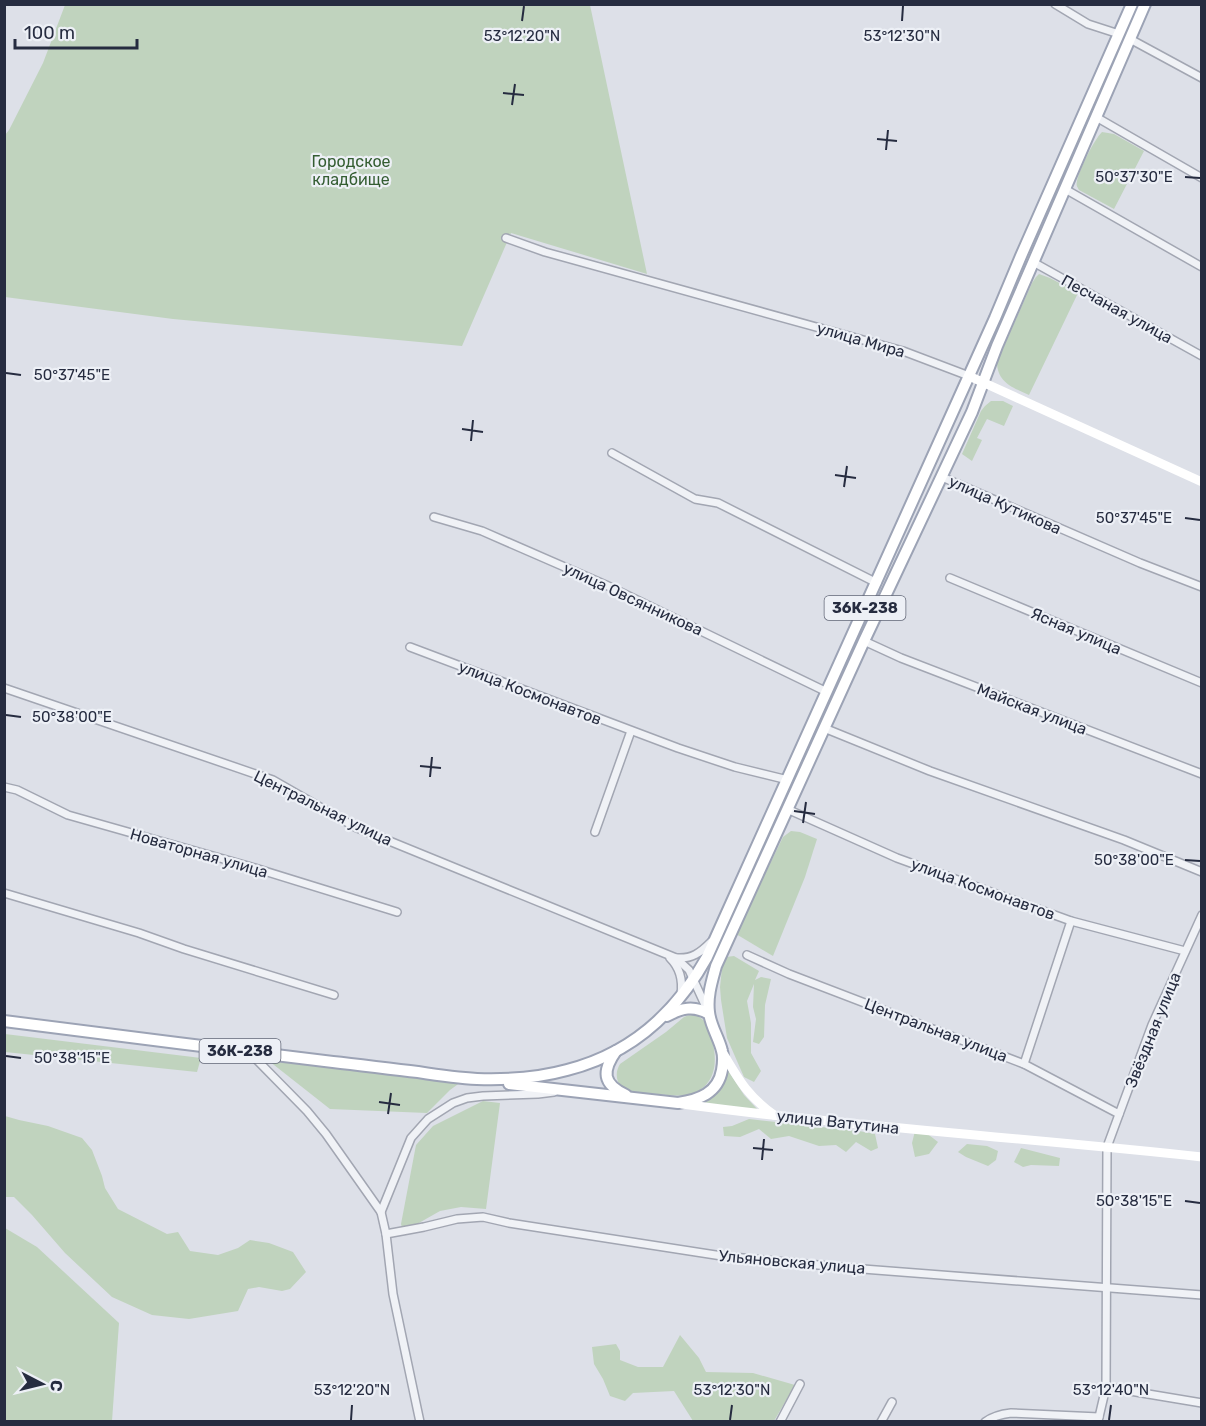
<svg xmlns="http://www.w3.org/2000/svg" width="1206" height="1426" font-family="Rubik,sans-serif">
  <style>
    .green { fill: #c0d3be }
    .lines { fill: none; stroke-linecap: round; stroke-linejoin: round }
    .street-casing { stroke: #a2a6b2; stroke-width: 10 }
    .primary-casing { stroke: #9ca3b5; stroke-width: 14 }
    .street { stroke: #f0f2f6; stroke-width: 7 }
    .secondary { stroke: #fff; stroke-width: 9 }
    .primary { stroke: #fff; stroke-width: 10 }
    .ticks { fill: none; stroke: #262c40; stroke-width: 2 }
    .labels { text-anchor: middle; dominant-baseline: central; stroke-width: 4.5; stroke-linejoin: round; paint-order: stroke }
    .shield { fill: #edf0f6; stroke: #626777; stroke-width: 1.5 }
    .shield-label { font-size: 15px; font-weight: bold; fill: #262c40 }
    .park-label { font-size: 16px; fill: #345d32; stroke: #edf0f6 }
    .street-label { font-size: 16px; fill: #262c40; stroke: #edf0f6 }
    .ticks-label { font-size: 15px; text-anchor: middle; fill: #262c40; stroke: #edf0f6; stroke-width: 4.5; stroke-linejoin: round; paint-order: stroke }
  </style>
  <rect width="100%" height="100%" fill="#dde0e8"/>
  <!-- green -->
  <g class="green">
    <path d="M65 5H590L647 274 511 233 462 346 173 319 5 297V135L9 130 43 63Z"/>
    <path d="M1102 132 1114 134 1144 151 1114 209 1079 190C1077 186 1076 186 1077 181 1080 168 1094 140 1102 132Z"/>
    <path d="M1039 274 1050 278 1078 293 1029 395C1013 388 997 382 997 362L1032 283 1036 277Z"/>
    <path d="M991 401H1003L1013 406 1004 426 987 419 977 438 982 440 972 461 962 454 981 411 985 406Z"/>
    <path d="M791 831 800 832 817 839 805 877 773 956 736 934 783 837Z"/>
    <path d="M734 956 759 971 755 980 761 977 771 979 765 1005 764 1037 759 1044 753 1042 756 1019 753 1007 754 984 747 1001 751 1023V1053L761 1071 754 1082 744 1077 727 1038 721 1000 720 987 722 968 726 957Z"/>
    <path d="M689 1015C694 1015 698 1015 702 1019 708 1023 710 1033 712 1040 718 1061 716 1086 691 1094 680 1097 669 1095 658 1094 645 1093 633 1093 621 1088 616 1080 615 1072 620 1064L666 1032 684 1017Z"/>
    <path d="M5 1034 201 1058 197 1072 5 1052Z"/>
    <path d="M269 1061 461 1082 450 1090 427 1113 330 1109Z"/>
    <path d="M727 1069 744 1095 758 1110 704 1103C719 1094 726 1088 727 1069Z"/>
    <path d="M483 1101 500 1103 486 1209 461 1207 440 1211 403 1232 401 1224 416 1145 433 1126Z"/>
    <path d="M5 1116 19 1120 48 1126 82 1138 92 1150 102 1176 105 1188 118 1209 167 1234 178 1232 190 1251 218 1255 238 1248 250 1240 269 1243 293 1252 306 1272 290 1289 282 1291 259 1287 248 1289 238 1311 189 1319 152 1315 112 1297 65 1253 32 1215 14 1197H5Z"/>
    <path d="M749 1119 859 1131 875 1134 878 1148 871 1151 856 1142 846 1152 836 1145 819 1146 789 1136 771 1139 759 1129 740 1137 724 1136 723 1127 732 1126Z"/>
    <path d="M915 1131 925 1132 938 1142 929 1154 915 1157 912 1143Z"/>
    <path d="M967 1144 987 1146 998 1151 996 1160 988 1166 966 1157 958 1152Z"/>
    <path d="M1021 1148 1060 1158 1059 1166 1031 1165 1023 1167 1014 1162Z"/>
    <path d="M5 1228 37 1247 119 1323 112 1421H5Z"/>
    <path d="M680 1335 699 1358 706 1372 753 1373 795 1385 774 1421H693L674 1391 633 1393 625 1401 610 1396 603 1379 594 1364 592 1347 616 1344 620 1351V1360L638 1367H663Z"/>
  </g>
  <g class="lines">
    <defs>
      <g id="street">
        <path d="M1055 4 1088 24 1119 34"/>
        <path d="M1130 39 1202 78"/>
        <path d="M1096 117 1202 178"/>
        <path d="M1065 189 1202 267"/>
        <path d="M506 238 545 252 903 351 969 376"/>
        <path d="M1033 262 1202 356"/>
        <path d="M612 453 695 499 718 503 877 583"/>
        <path d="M942 477 1140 563 1202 587"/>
        <path d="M434 517 482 531 606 585 827 692"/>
        <path d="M950 578 1202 683"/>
        <path d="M864 641 901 658 1202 774"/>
        <path d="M410 647 678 748 735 767 788 780"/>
        <path d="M4 688 273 780 355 827 676 958 689 970 706 1007"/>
        <path d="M824 728 930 771 1124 840 1202 872"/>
        <path d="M4 787 17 790 68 815 248 866 397 912"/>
        <path d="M787 809 897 858 1071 921 1185 951"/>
        <path d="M595 832 631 731"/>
        <path d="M4 893 139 933 184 949 334 995"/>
        <path d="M747 955 789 974 1024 1064 1119 1114"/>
        <path d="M670 958C680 968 683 980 681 994"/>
        <path d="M677 958C692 959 700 953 711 942"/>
        <path d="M250 1053 307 1111 326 1134 381 1212 386 1234 393 1294 420 1422"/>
        <path d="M1024 1064 1071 921"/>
        <path d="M381 1212 411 1138 428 1119 453 1103 467 1098 483 1096 538 1094 554 1092"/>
        <path d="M386 1234 424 1227 457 1219 483 1217 509 1223 722 1256 850 1268 1202 1295"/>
        <path d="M1106 1387 1202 1403"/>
        <path d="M780 1422 800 1384"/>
        <path d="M881 1422 892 1402"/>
        <path d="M985 1422C993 1416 1002 1414 1011 1413L1099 1417"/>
        <path d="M1097 1422 1099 1417 1106 1387 1107 1147 1152 1025 1202 915"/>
      </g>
      <g id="primary">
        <path d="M667 1016C681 1008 694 1005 709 1014"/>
        <path d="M4 1021C114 1035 223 1049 333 1062 361 1065 390 1069 418 1072 437 1075 457 1078 477 1079 506 1080 538 1078 567 1070 630 1054 676 1013 707 957L995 318 1021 256 1132 4"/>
        <path d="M616 1051C602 1071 602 1084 626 1095"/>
        <path d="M509 1084 678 1103C699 1100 718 1093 722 1070 723 1064 724 1057 722 1051 719 1038 710 1025 709 1012 707 996 712 981 716 966L864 641 972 412 997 346 1145 4"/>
      </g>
    </defs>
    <!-- street casing -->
    <use href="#street" class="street-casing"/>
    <!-- primary casing -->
    <use href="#primary" class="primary-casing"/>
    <!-- street -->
    <use href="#street" class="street"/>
    <!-- secondary -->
    <g class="secondary">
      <path d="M969 376 1202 482"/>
      <path d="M724 1055C740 1082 748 1096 774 1115"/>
      <path d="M682 1104C854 1127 1028 1138 1202 1157"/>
    </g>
    <!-- primary -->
    <use href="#primary" class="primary"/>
  </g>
  <!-- ticks -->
  <path class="ticks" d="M522 21 524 6M902 21 903 6M503 93 524 95M512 105 515 84M877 139 897 141M886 150 888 130M1185 177 1200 178M6 373 21 375M462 429 483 432M471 441 473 420M835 475 856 478M844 487 847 466M1185 518 1200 520M6 715 21 717M420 766 441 768M430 777 432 757M794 811 815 814M803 823 806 802M1185 860 1200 861M6 1056 21 1058M379 1102 400 1105M388 1114 391 1093M753 1148 773 1150M762 1160 764 1139M1185 1201 1200 1203M351 1420 352 1405M730 1420 732 1405M1109 1420 1111 1405"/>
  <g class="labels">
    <!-- shield labels -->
    <g class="shield">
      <rect x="824.5" y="596" width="81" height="24" rx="4.5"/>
      <rect x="199.5" y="1039" width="81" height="24" rx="4.5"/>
    </g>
    <g class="shield-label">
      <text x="865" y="608">36К-238</text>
      <text x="240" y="1051">36К-238</text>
    </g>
    <!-- park labels -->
    <g class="park-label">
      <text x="351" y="161">Городское<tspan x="351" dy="18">кладбище</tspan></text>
    </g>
    <!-- street labels -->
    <g class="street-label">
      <text transform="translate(1117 309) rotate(29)">Песчаная улица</text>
      <text transform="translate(861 340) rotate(16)">улица Мира</text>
      <text transform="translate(1005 505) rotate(24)">улица Кутикова</text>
      <text transform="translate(633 599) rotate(25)">улица Овсянникова</text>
      <text transform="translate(1076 631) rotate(23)">Ясная улица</text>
      <text transform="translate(530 693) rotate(21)">улица Космонавтов</text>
      <text transform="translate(1032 709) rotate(21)">Майская улица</text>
      <text transform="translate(323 808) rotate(26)">Центральная улица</text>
      <text transform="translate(199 853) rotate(16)">Новаторная улица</text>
      <text transform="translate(983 889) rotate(20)">улица Космонавтов</text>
      <text transform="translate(936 1030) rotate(21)">Центральная улица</text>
      <text transform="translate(1153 1030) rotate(-68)">Звёздная улица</text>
      <text transform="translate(838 1122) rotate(6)">улица Ватутина</text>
      <text transform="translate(792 1262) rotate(5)">Ульяновская улица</text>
    </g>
  </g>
  <g class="ticks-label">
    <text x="522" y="41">53°12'20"N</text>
    <text x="902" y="41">53°12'30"N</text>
    <text x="1134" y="182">50°37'30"E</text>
    <text x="72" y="380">50°37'45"E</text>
    <text x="1134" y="523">50°37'45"E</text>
    <text x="72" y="722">50°38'00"E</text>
    <text x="1134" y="865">50°38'00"E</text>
    <text x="72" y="1063">50°38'15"E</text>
    <text x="1134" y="1206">50°38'15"E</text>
    <text x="352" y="1395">53°12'20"N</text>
    <text x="732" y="1395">53°12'30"N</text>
    <text x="1111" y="1395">53°12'40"N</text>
  </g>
  <!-- border -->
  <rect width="1206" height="1426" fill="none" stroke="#262c40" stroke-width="12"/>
  <!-- north arrow -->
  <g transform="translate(42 1384) rotate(97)" stroke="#edf0f6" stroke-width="4.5" paint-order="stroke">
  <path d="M0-4.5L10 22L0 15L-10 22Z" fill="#262c40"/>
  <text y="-9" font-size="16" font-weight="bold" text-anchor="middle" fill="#262c40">С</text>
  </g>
  <!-- scale -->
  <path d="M15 39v9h122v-9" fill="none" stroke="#262c40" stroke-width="3"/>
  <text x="24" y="39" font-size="18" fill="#262c40" stroke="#edf0f6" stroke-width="4.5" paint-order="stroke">100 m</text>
</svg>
